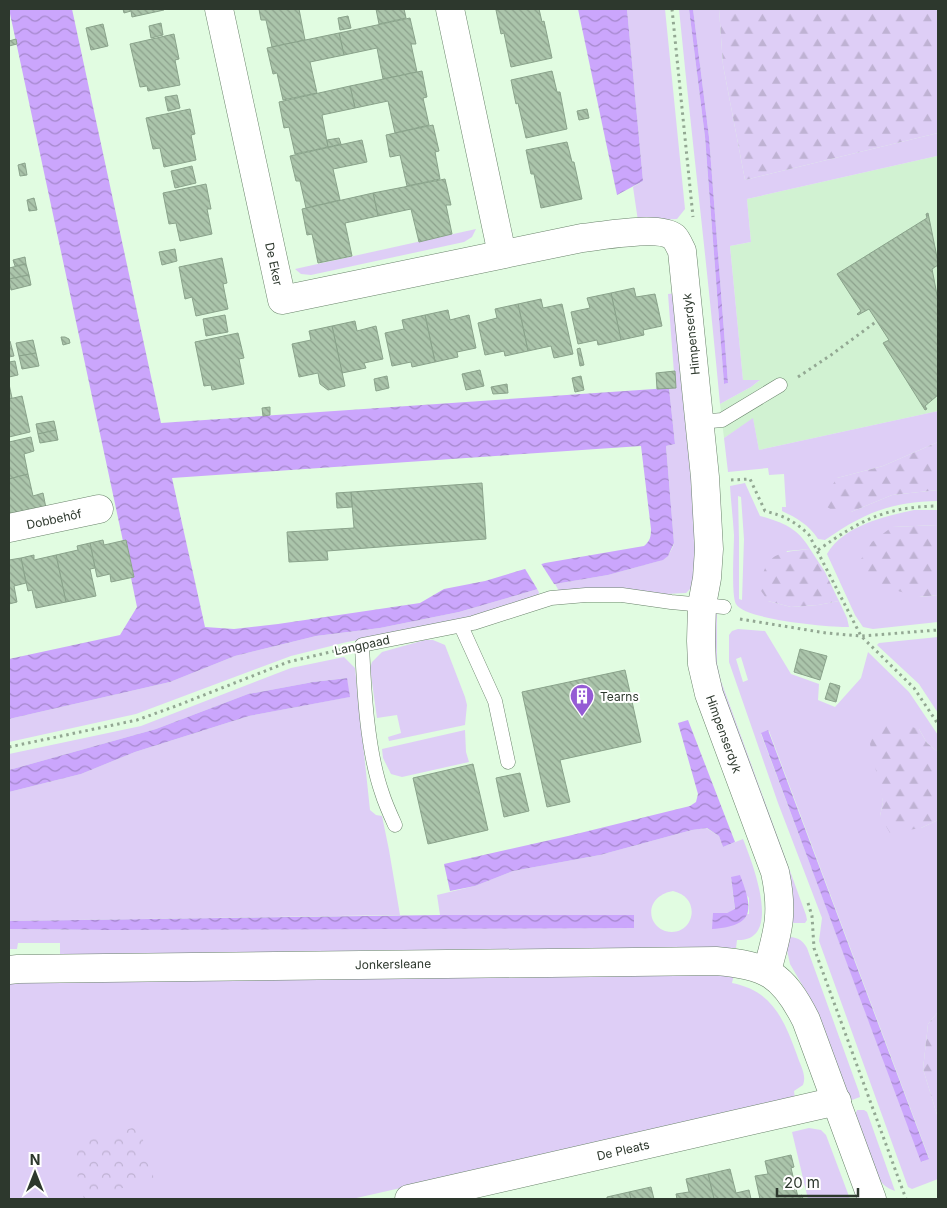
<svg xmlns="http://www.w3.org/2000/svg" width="947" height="1208" font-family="Inter,sans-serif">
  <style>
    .built { fill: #d1f2d2 }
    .green { fill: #decef6; fill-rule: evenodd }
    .forest { fill: url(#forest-firs) }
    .park { fill: url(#park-crowns) }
    .water { fill: url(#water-waves); fill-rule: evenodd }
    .pier { fill: #e1fce1 }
    .building { fill: url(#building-back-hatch); stroke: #8aa38b }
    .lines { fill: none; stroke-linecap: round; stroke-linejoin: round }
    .service-casing { stroke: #6a836b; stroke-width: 15 }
    .minor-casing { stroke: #6a836b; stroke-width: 29 }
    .tertiary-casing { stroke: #6a836b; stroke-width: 29 }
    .path { stroke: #93a893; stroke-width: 3; stroke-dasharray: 2.5 4; stroke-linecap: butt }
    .service { stroke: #fff; stroke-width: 14 }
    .minor { stroke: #fff; stroke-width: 28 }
    .tertiary { stroke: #fff; stroke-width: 28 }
    .labels { text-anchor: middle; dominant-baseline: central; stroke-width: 4; stroke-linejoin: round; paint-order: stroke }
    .street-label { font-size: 12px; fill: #2d382d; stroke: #fff }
    .poi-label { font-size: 12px; fill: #2d382d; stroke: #fff; text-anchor: start }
  </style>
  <defs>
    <pattern id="forest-firs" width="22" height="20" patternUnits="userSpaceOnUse" patternTransform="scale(1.25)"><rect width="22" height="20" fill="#decef6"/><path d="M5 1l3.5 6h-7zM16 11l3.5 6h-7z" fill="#bfb2d3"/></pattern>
    <pattern id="park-crowns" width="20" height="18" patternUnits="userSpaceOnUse" patternTransform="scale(1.25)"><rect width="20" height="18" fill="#decef6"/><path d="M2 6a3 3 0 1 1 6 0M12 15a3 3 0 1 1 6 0" fill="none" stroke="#bfb2d3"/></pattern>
    <pattern id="water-waves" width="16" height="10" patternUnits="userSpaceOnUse" patternTransform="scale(1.25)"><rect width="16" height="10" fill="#cba6fc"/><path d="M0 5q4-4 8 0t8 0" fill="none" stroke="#a588cc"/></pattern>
    <pattern id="building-back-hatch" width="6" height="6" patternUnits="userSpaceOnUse" patternTransform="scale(1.25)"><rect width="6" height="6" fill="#abc5ab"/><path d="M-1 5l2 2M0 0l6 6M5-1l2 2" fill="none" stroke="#8ca18c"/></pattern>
  </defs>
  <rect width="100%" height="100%" fill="#e1fce1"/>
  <!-- built -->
  <path class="built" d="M937 156 938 411 759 450 753 419 724 438 720 404 751 387 759 381 743 380 730 246 751 242 747 199Z"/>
  <!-- green -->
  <g class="green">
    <path d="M627 9H665L685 209 677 219 638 221 633 187 643 181Z"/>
    <path d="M679 9H689L705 137 724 384 728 383 709 137 693 9H719L723 65 745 180 938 133V160L937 156 747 199 751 242 730 246 743 380H760L751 387 720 404C708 272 692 141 679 9Z"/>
    <path d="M476 229 472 237 464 242 311 275 301 274 295 269Z"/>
    <path d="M677 293 695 478 697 571 692 587 686 593 666 594 622 590 559 591 555 584 608 575 659 561C667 558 672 551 674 543L666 446 675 444 669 388 675 386 668 294Z"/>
    <path d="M938 411V442L883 466 837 478 851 512 892 495 938 490V501C890 502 864 513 825 540L818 539C809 525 797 518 782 511V507H786L784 474 769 475 768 468 728 472 724 438 753 418 759 450Z"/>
    <path d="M745 483 760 516C782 522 798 528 810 549L787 551 768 601 791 607 818 605 839 601 847 618 849 627C829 627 745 620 736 604 731 595 734 548 734 535 733 519 731 502 730 486ZM738 496 741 497 744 539 742 600 739 599V539Z"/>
    <path d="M914 510H938V525L892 527 919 597 938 595V622L873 629 863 627 855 615 827 554C843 526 885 516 914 510Z"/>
    <path d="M538 589 539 592 538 597 470 618 347 642 291 656 136 714 9 742V719L170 682 235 656 316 636 380 628 459 612Z"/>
    <path d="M714 612 717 613V663L721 681 806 915 807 920 805 923H790L717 683 712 653Z"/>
    <path d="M738 629 765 631 791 674 819 684 818 700 835 707 861 678 868 652 909 692 938 735V752L927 743 919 729 880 782 883 802 880 816 921 828 938 820V1012L928 1024 923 1069 938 1118V1179L912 1189 908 1187 819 941 822 918 778 803 729 662V635L732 631ZM741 657 748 680 743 682 736 659ZM769 731 929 1158 922 1162 761 734Z"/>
    <path d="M938 637V713L919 684 877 645 879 643Z"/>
    <path d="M425 640H433L445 645 465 697 467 705 465 725 389 741 388 737 401 733 397 715 377 718 370 668 372 662 382 652Z"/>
    <path d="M344 657 355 668 370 810 376 815 382 816 389 850 400 915 9 921V792L81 774 135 752 249 716 349 697 346 678 313 682 248 694 156 729 9 770V754L141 726 291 668Z"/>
    <path d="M465 730 466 752 469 762 402 777 391 774 383 758 382 749Z"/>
    <path d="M706 828 719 836 723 847 743 839C752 862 784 942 737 940L736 948 404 950 60 955V943H18L17 949H9V929L108 930 634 927 633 915H440L437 895 475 886 513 871 600 855 692 830ZM731 878 749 898V914L713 913H727L735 910ZM673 891C704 898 693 939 665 931 659 929 654 924 652 918 648 903 660 893 673 891Z"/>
    <path d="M791 937C799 938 803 941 807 948L859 1092 860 1097 852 1100 849 1098 814 1005 790 964 786 946 787 940Z"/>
    <path d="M734 974 732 983C773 991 784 1020 797 1055 800 1065 807 1075 803 1085L794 1091 795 1099 352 1199H9V981Z"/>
    <path d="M857 1110H864L867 1112 895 1191C886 1188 882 1184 878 1177L855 1115Z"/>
    <path d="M809 1128 821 1130 826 1135 850 1199H808L792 1132Z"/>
  </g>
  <!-- forest -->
  <g class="forest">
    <path d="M719 9H938V133L745 180 723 65Z"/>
    <path d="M938 442V490L892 495 851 512H835L821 503 837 478 883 466Z"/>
    <path d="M938 525V595L919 597 877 585 858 564 872 542 892 527Z"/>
    <path d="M810 549 825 572 839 601 818 605 791 607 768 601 759 588C767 552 776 553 810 549Z"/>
    <path d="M892 721 919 729 927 743 938 752V820L921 828 890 833 880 816 883 802 870 744 875 728Z"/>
    <path d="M938 1012V1118L923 1069 928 1024Z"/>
  </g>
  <!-- park -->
  <path class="park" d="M139 1126 154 1179 84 1199 69 1146Z"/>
  <!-- water -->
  <g class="water">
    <path d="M9 9H72L161 423 669 388 675 444 666 446 674 543 668 556 663 560 608 575 555 584 459 612 380 628 316 636 235 656 170 682 9 719V659L120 635 137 607 131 578 134 576 126 540 123 541ZM641 446 651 529C651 537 650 541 644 546L545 563 485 581 444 589 420 603 278 624 234 629 205 627 172 478Z"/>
    <path d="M578 9H627L643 181 617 195Z"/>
    <path d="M689 9H693L709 137 728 383 724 384 705 137Z"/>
    <path d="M347 678 350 697 249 716 135 752 81 774 9 792V770L156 729 248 694 313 682Z"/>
    <path d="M688 720 735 842 723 847 719 836 707 828 692 830 600 855 513 871 475 886 450 891 444 864 568 836 690 806 696 802 698 794 678 723Z"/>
    <path d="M768 730 929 1159 921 1162 761 733Z"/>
    <path d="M740 875C753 909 756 926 712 929L713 913H727L735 909 731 877Z"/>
    <path d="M440 915H634V928L108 930 9 929V921Z"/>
  </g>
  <!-- pier -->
  <path class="pier" d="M540 562 556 587 539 592 524 567Z"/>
  <!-- building -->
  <g class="building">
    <path d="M123 9H163L164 10 132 17 131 11 124 13Z"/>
    <path d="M259 9H299L305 40 272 47 266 20H261Z"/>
    <path d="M376 9H404L406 18 379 24Z"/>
    <path d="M500 9H539L542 22 544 21 552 58 511 67 504 33 501 34 496 10Z"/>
    <path d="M348 16 351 28 340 30 338 18Z"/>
    <path d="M410 18 416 44H411L417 72 383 79 377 48 344 55 339 33Z"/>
    <path d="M161 23 163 35 151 38 149 26Z"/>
    <path d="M103 24 108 46 91 50 86 28Z"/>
    <path d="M339 33 344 55 310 62 317 93 283 100 277 73 273 74 267 48Z"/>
    <path d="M174 34 179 59 175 60 180 85 148 91 147 86 140 87 130 44Z"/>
    <path d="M16 39 17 44 9 46V41Z"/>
    <path d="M422 71 427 97 423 98 429 125 395 133 388 101 355 108 350 86Z"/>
    <path d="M552 71 557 92H560L567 129 526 138 518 103 516 104 511 80Z"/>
    <path d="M350 86 355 108 322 115 328 147 295 154 289 127 284 128 279 102Z"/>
    <path d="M177 95 180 108 168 111 165 97Z"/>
    <path d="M190 109 195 134 191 135 196 160 164 167 160 148 153 149 146 118Z"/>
    <path d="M587 109 589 118 579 120 577 111Z"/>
    <path d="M433 125 439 151 435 152 440 179 407 186 400 155 390 157 386 135Z"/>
    <path d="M339 138 341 144 328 147 327 140Z"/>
    <path d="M362 140 367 162 333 169 340 200 306 208 300 181H296L290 156Z"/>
    <path d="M567 142 572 162H574L582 199 541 208 534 174H531L526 150Z"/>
    <path d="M25 163 27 175 20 176 18 165Z"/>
    <path d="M192 166 196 183 175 188 171 171Z"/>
    <path d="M445 179 451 205H446L452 234 419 242 411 209 378 216 373 193Z"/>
    <path d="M206 184 211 209H207L212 234 180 241 176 223 169 224 163 193Z"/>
    <path d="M373 193 378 216 345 223 352 256 318 263 312 234 307 235 302 209Z"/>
    <path d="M34 198 37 210 29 211 27 200Z"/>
    <path d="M928 213 938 262V265L932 269 938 300V395L925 406 927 409 925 410 883 343 889 340 869 309 858 315 857 314 861 311 837 274 927 218 926 214Z"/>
    <path d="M175 249 177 261 162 265 159 252Z"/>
    <path d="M25 257 26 264 15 266 13 260Z"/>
    <path d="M222 258 227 283 223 284 228 309 196 316 192 297 185 299 179 267Z"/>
    <path d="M26 264 29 275 9 279V268Z"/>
    <path d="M29 275 31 285 11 290 9 279Z"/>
    <path d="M634 288 636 297 655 294 662 326 643 330 644 335 621 340 611 293Z"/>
    <path d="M611 293 621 340 598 345 597 340 578 344 571 312 590 308 587 298Z"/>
    <path d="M541 299 543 308 562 304 573 354 554 358 551 346 528 351 518 304Z"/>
    <path d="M518 304 528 351 505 356 504 351 485 355 478 323 497 318 495 309Z"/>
    <path d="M448 310 450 320 469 315 476 348 457 352 458 357 435 362 425 315Z"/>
    <path d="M225 315 228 332 206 336 203 319Z"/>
    <path d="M425 315 435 362 412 367 411 362 392 366 385 333 404 329 402 320Z"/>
    <path d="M355 321 357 331 376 326 383 359 364 363 366 368 342 373 332 326Z"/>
    <path d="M332 326 345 386 328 390 320 384 318 373 299 377 292 344 311 340 309 331Z"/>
    <path d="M238 333 244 358 239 359 244 384 212 390 211 385 204 386 195 342Z"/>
    <path d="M61 337H65L69 339 70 343 63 345Z"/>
    <path d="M33 340 36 353 19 356 16 343Z"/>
    <path d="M9 341H10L14 356 9 357Z"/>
    <path d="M580 348 584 365 580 366 577 349Z"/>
    <path d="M36 353 39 366 22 369 19 356Z"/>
    <path d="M15 361 18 375 9 377V362Z"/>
    <path d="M480 370 484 386 466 390 462 374Z"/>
    <path d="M675 371 676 388 657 389 656 373Z"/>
    <path d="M387 376 389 388 376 391 374 379Z"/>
    <path d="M581 376 584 390 575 392 572 378Z"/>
    <path d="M9 384 12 398 9 399Z"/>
    <path d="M507 384 508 393 493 394 491 387Z"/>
    <path d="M22 396 30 432 9 437V399Z"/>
    <path d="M270 407V415L263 416 262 408Z"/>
    <path d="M54 421 56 430 38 434 36 424Z"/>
    <path d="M56 430 58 440 40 443 38 434Z"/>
    <path d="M31 437 34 451 24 454 28 474 9 479V442Z"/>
    <path d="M28 474 33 496 43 493 46 508 9 516V479Z"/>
    <path d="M482 483 486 539 327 551 328 560 289 562 287 532 354 528 351 492Z"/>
    <path d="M351 492 352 507 337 508 336 493Z"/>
    <path d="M103 540 104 545 126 540 134 577 111 582 110 574 97 577 90 543Z"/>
    <path d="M90 543 95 568 90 569 96 596 66 602 56 555 78 550 77 546Z"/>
    <path d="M34 555V560L56 555 66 602 36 608 32 590 28 591 21 558Z"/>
    <path d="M21 558 26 583 14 586 17 602 9 604V560Z"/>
    <path d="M800 649 827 656 820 680 794 672Z"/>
    <path d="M625 670 641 742 560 760 570 802 547 807 522 692Z"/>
    <path d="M830 683 840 686 836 702 825 699Z"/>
    <path d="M473 764 488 830 428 844 413 778Z"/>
    <path d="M520 773 529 811 504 817 496 778Z"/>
    <path d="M791 1155 794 1167 791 1168 798 1197 802 1195 803 1199H760L755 1176 768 1174 765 1161Z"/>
    <path d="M730 1169 736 1193 749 1190 751 1199H714L708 1174Z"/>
    <path d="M708 1174 714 1199H677L676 1194 689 1192 686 1179Z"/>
    <path d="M651 1187 654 1199H631L629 1192Z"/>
    <path d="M629 1192 631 1199H607V1197Z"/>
  </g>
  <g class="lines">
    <defs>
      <g id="service">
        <path d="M700 422 722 420 780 385"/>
        <path d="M461 626 495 701 508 762"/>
        <path d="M395 825C390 814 385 803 382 793 367 750 364 690 362 645L473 623 551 598 586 595H622L671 602 724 607"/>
      </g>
      <g id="minor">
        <path d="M219 9 282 300 582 238C602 236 659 225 674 237 677 240 680 247 682 251L705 477 709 549 707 578 702 605 701 641 702 664 709 694 775 872C784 914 778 931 767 971"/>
        <path d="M450 9 502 254"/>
        <path d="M9 528 99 509"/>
        <path d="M409 1199 837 1101"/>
      </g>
      <path id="tertiary" d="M9 970 18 969 716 961C766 965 783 974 806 1020L872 1199"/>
    </defs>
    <!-- service casing -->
    <use href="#service" class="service-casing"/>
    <!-- minor casing -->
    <use href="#minor" class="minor-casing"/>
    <!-- tertiary casing -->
    <use href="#tertiary" class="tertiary-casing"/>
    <!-- path -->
    <g class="path">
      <path d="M672 9 693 217"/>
      <path d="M798 377 831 355 877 321"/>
      <path d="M731 480 750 479 765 511C784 516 795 521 809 535L861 636 914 688 938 724"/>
      <path d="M818 550C861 520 884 507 938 506"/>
      <path d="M740 619 826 633 861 636 938 630"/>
      <path d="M9 747 137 720 176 706 288 662 343 649"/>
      <path d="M808 903 812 916 814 948 906 1199"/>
    </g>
    <!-- service -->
    <use href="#service" class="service"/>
    <!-- minor -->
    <use href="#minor" class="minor"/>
    <!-- tertiary -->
    <use href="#tertiary" class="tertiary"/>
  </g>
  <!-- icons -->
  <defs>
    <symbol id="building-pin" viewBox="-11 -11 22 30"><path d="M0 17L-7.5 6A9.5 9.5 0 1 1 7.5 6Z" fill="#955cd4" stroke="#fff"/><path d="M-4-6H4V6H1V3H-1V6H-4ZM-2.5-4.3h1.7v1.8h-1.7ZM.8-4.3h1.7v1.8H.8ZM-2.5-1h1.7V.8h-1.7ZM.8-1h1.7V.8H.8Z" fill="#fff"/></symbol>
  </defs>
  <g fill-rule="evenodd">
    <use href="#building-pin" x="568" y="682" width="28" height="38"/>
  </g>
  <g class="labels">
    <!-- street labels -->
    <g class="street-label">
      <text transform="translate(274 264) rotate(78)">De Eker</text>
      <text transform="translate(691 334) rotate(-96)">Himpenserdyk</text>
      <text transform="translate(54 519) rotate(-12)">Dobbehôf</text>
      <text transform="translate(362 645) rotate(-12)">Langpaad</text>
      <text transform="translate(724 734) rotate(70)">Himpenserdyk</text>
      <text transform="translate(393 964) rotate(-1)">Jonkersleane</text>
      <text transform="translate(623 1150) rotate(-13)">De Pleats</text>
    </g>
    <!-- poi labels -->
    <g class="poi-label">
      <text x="600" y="696">Tearns</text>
    </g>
  </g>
  <!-- border -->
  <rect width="947" height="1208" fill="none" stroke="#2d382d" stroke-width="20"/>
  <!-- north arrow -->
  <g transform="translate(35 1173)" stroke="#ffffff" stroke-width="4" paint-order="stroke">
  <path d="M0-4L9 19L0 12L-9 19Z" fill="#2d382d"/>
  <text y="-8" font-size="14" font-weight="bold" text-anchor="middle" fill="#2d382d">N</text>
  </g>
  <!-- scale -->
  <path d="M777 1188v8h81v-8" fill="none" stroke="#2d382d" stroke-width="2.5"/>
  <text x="784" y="1188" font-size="15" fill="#2d382d" stroke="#ffffff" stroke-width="4" paint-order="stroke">20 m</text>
</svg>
